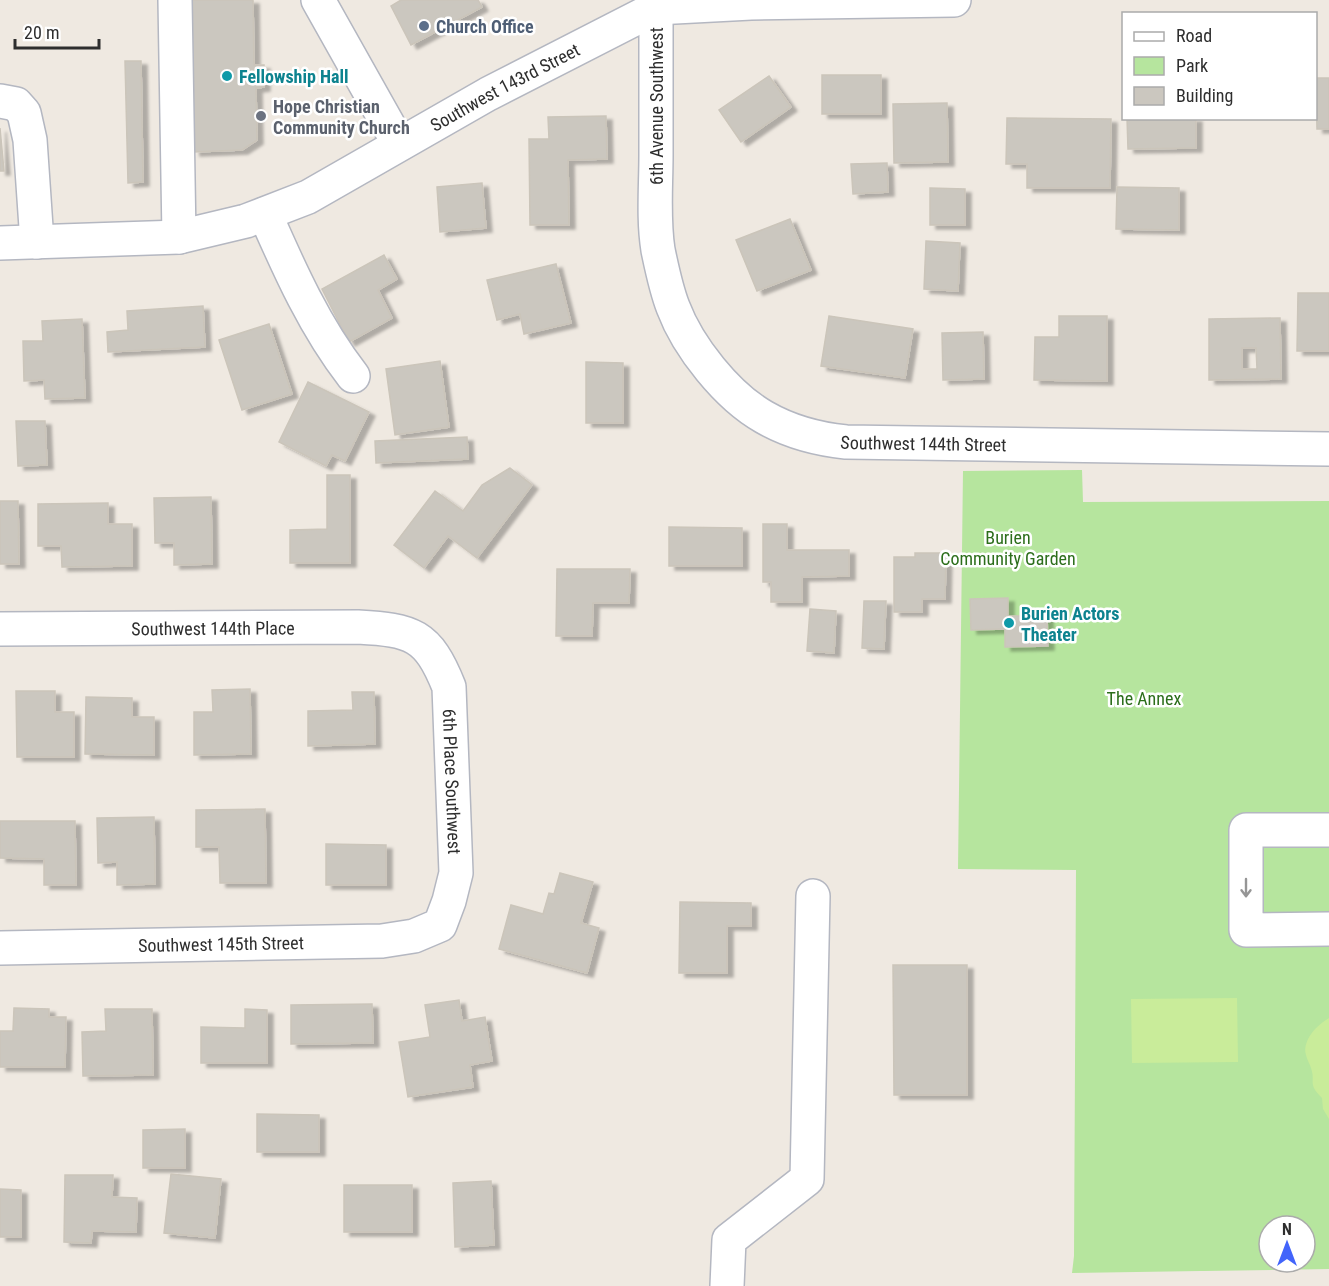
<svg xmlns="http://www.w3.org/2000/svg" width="1329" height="1286" font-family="'Roboto Condensed',sans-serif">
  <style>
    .green { fill: #b6e59e; fill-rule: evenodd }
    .pitch { fill: #c9ec9a }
    .building { fill: #cbc7bf; stroke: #cbc5ba; stroke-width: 1.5; fill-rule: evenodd; filter: url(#shadow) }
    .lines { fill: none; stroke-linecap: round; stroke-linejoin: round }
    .minor-casing { stroke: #b4b7c1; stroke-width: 36 }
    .minor { stroke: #fff; stroke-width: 33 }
    .oneway { stroke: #969696 }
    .service-dot { fill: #5c6f8a; stroke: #fff; stroke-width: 2 }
    .culture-dot { fill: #0f9aa8; stroke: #fff; stroke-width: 2 }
    .worship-dot { fill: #6b7280; stroke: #fff; stroke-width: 2 }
    .labels { text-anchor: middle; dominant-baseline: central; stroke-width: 5; stroke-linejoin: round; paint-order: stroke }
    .service-label { font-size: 18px; font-weight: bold; fill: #4e5e75; stroke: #fff; text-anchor: start }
    .culture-label { font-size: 18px; font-weight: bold; fill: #0d838f; stroke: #fff; text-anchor: start }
    .street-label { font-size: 18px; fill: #2e2e2e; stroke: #fff }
    .worship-label { font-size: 18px; font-weight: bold; fill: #5b616d; stroke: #fff; text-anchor: start }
    .park-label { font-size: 18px; fill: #2c6e1b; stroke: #fff }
  </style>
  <defs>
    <filter id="shadow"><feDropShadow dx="6" dy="4" stdDeviation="1.5" flood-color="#0004"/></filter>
  </defs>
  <rect width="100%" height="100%" fill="#efe9e1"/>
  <!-- green -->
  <path class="green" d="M1082 470 1083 502 1329 501V1269L1072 1273 1074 1256 1076 870 958 869 963 471ZM1269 1226H1305V1262H1269Z"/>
  <!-- pitch -->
  <g class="pitch">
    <path d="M1237 998 1238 1062 1132 1063 1131 999Z"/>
    <path d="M1329 1018V1119L1323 1109 1322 1098C1307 1083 1316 1083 1311 1068 1310 1064 1307 1060 1306 1055 1302 1040 1317 1025 1329 1018Z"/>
  </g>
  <!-- building -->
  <g class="building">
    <path d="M188 0H253L254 65H264V87L256 88 257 140 242 150 194 152Z"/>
    <path d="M401 0H478L482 7 411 45 391 6Z"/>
    <path d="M125 61H141L143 182 128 183Z"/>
    <rect x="822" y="75" width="59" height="39"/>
    <path d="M769 76 791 107 741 142 719 110Z"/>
    <path d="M1316 78H1329V129H1317Z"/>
    <path d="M947 103 948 162 894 163 893 104Z"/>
    <path d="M606 116 607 159 568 160 569 225H530L529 139H549L548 117Z"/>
    <path d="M1007 118 1111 119 1110 188H1027V164H1006Z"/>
    <path d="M1127 118H1196V148L1128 149Z"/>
    <path d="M0 128 4 171H0Z"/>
    <path d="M887 163 888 192 853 194 851 164Z"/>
    <path d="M482 183 486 228 440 232 437 187Z"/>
    <path d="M1117 187 1179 188V230L1116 229Z"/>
    <path d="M930 188 965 189V225H930Z"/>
    <path d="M790 219 811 270 757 291 736 240Z"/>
    <path d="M926 241 960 243 958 291 924 289Z"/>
    <path d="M384 255 397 279 378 290 392 318 349 342 322 289Z"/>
    <path d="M556 264 571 323 524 334 520 314 497 320 487 280Z"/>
    <path d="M1298 293H1329V351H1297Z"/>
    <path d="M203 306 205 347 108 352 107 332 128 330 127 311Z"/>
    <path d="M829 316 913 329 905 378 821 366Z"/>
    <path d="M1059 316H1107V381L1034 380 1035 337H1059Z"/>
    <path d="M1280 318 1281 379 1209 380V319ZM1242 348H1256L1257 369H1242Z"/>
    <path d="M82 319 85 398 45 399 44 380 24 381 23 341H43L42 321Z"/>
    <path d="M269 324 292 394 242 410 219 340Z"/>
    <path d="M983 332 984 379 943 380 942 333Z"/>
    <path d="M440 361 449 427 395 435 386 369Z"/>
    <path d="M586 362 623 363V423H586Z"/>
    <path d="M308 382 369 412 345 461 332 455 326 466 279 442Z"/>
    <path d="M16 421H45L47 465 18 466Z"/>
    <path d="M467 437 468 459 376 463 375 441Z"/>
    <path d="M510 468 532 485 477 558 448 536 424 568 394 545 435 491 463 511 482 485Z"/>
    <path d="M327 475H350V563H290V530L327 529Z"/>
    <path d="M211 497 212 564 174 565V543H155L154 498Z"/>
    <path d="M0 501H18L19 564H0Z"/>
    <path d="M108 503V524H132V566L62 567 61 546H38V504Z"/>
    <path d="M763 524H787V550H849V576L802 577V602H771V582H763Z"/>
    <path d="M669 527 742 528V566H669Z"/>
    <path d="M915 553H946L945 599H922V612H894V557H915Z"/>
    <path d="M557 569H630L629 603H593L592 636H556Z"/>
    <path d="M1008 598V616H1047L1048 646 1005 647V629L971 630 970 599Z"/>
    <path d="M864 601H886L884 649 862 648Z"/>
    <path d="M810 609 836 611 834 653 807 651Z"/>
    <path d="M250 689 251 754 194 755V712H213L212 690Z"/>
    <path d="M16 691H55V712H74V757H17Z"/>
    <path d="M352 692H374L375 744 308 746V711L353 710Z"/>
    <path d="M86 697 132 698V717H154V755L85 754Z"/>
    <path d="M265 809 266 883H220L219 847H196V810Z"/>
    <path d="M154 817 155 884 117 885V862L98 863 97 818Z"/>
    <path d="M0 821H75L76 885H44V859L0 858Z"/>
    <path d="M326 844 386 845V885H326Z"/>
    <path d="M560 873 593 882 581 923 599 928 587 973 499 949 511 905 543 914 549 893 554 894Z"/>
    <path d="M680 902 751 903V926H727V973H679Z"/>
    <path d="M893 965H967V1095H894Z"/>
    <path d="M459 1000 462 1021 485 1017 492 1061 470 1065 473 1087 408 1097 399 1042 430 1037 425 1005Z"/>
    <path d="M372 1004 373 1043 291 1044V1005Z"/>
    <path d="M14 1008 49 1009V1017H66L65 1067H0V1031H13Z"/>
    <path d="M105 1009H152L153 1075 83 1076 82 1032 106 1031Z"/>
    <path d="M245 1009 267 1010V1063H201V1027L245 1028Z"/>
    <path d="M257 1114 319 1115V1152H257Z"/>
    <path d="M185 1129V1168H143V1130Z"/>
    <path d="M171 1174 221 1179 215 1238 164 1233Z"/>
    <path d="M65 1175H113L112 1197 137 1198 136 1232 92 1231 91 1243 64 1242Z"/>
    <path d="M491 1181 494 1245 455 1247 453 1183Z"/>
    <rect x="344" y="1185" width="68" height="47"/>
    <path d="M0 1189 21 1190V1237H0Z"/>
  </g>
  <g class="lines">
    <defs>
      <g id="minor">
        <path d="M175 0 179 237"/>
        <path d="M318 0 399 144"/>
        <path id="s1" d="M656 0C656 52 656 103 656 155 656 186 653 219 658 250 662 269 666 289 673 307 688 347 727 396 764 417 790 432 817 439 846 442L1329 449"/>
        <path d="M0 101 16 104 24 113 30 140 37 242"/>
        <path d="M265 214C290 271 315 327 353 376"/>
        <path id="s2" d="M0 243 179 237 246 221 308 197 488 94 656 8 751 3 954 0"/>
        <path id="s3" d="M0 629 358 627C412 630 428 634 449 687L456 873 449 901 440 925 414 936 382 941 0 948"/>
        <path d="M1329 830H1246V930L1329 929"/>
        <path d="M727 1286 729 1240 807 1179 813 896"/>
      </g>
    </defs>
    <!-- minor casing -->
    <use href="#minor" class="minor-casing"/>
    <!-- minor -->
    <use href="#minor" class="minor"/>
  </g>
  <!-- one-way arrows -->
  <defs><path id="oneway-shaft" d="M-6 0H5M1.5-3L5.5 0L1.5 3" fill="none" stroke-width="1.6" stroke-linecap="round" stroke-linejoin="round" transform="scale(1.5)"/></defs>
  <use class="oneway" href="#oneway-shaft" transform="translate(1246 888) rotate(90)"/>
  <!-- markers -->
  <circle class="service-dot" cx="424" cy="26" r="6"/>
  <g class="culture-dot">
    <circle cx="227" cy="76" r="6"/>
    <circle cx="1009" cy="623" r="6"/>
  </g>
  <circle class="worship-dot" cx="261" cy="116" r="6"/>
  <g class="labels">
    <!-- service labels -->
    <g class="service-label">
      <text x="436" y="26">Church Office</text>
    </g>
    <!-- culture labels -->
    <g class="culture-label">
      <text x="239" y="76">Fellowship Hall</text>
      <text x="1021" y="613">Burien Actors<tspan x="1021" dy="21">Theater</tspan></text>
    </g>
    <!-- street labels -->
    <g class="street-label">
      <text stroke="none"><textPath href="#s2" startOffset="540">Southwest 143rd Street</textPath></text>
      <text transform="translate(656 106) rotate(-90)">6th Avenue Southwest</text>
      <text stroke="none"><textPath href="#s1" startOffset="618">Southwest 144th Street</textPath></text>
      <text stroke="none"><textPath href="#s3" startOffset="213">Southwest 144th Place</textPath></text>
      <text stroke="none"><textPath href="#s3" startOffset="572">6th Place Southwest</textPath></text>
      <text transform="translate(221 944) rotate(-1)">Southwest 145th Street</text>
    </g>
    <!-- worship labels -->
    <g class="worship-label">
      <text x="273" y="106">Hope Christian<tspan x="273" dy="21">Community Church</tspan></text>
    </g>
    <!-- park labels -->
    <g class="park-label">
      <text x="1008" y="537">Burien<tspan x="1008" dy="21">Community Garden</tspan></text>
      <text x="1144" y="698">The Annex</text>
    </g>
  </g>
  <!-- legend -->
  <rect x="1122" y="12" width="195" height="108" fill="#ffffff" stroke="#ababab" stroke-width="1.5"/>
  <rect x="1134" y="32" width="30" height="9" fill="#ffffff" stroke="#ababab" stroke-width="1.5"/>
  <text x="1176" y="42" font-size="18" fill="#2e2e2e">Road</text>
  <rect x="1134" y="57" width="30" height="18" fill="#b6e59e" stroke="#ababab" stroke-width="1.5"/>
  <text x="1176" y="72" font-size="18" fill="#2e2e2e">Park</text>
  <rect x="1134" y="87" width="30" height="18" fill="#cbc7bf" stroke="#ababab" stroke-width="1.5"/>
  <text x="1176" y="102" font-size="18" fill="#2e2e2e">Building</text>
  <!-- north arrow -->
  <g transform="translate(1287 1244)"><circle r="28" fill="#ffffff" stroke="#ababab" stroke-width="1.5"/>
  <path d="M0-4.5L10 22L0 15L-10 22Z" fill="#4264fb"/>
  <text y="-9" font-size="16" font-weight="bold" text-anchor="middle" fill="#2e2e2e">N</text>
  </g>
  <!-- scale -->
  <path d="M15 39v9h84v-9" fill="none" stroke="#2e2e2e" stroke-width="3"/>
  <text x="24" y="39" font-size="18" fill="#2e2e2e" stroke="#ffffff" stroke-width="4.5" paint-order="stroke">20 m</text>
</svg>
